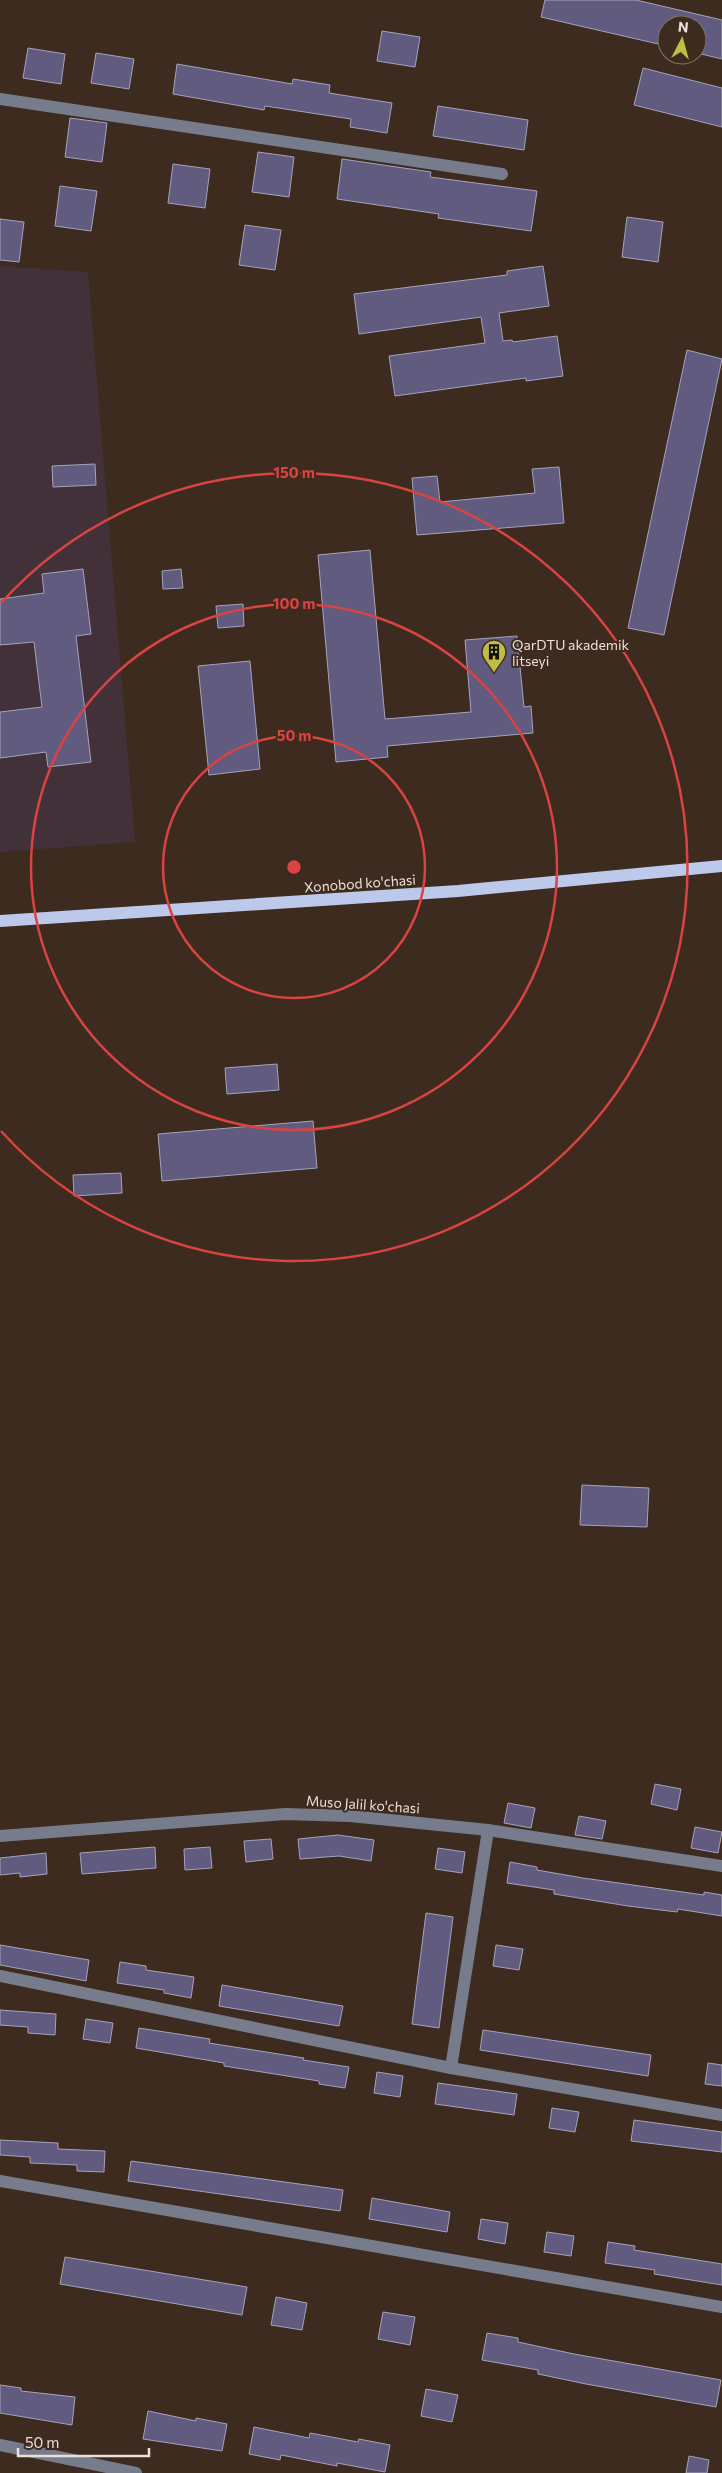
<svg xmlns="http://www.w3.org/2000/svg" width="722" height="2473" font-family="Commissioner,sans-serif">
  <style>
    .education { fill: #43313a }
    .building { fill: #605b7f; stroke: #a5a3bb }
    .lines { fill: none; stroke-linecap: round; stroke-linejoin: round }
    .minor { stroke: #777c8d; stroke-width: 12 }
    .major { stroke: #bdc9eb; stroke-width: 12 }
    .ring { fill: none; stroke: #d94342; stroke-width: 2.5 }
    .labels { text-anchor: middle; dominant-baseline: central; stroke-width: 4; stroke-linejoin: round; paint-order: stroke }
    .poi-label { font-size: 14px; fill: #ebdfd7; stroke: #3d2b1f; text-anchor: start }
    .street-label { font-size: 14px; fill: #ebdfd7; stroke: #3d2b1f }
    .centre { fill: #d94342; stroke: #3d2b1f; stroke-width: 2.5 }
    .ring-label { font-size: 15px; text-anchor: middle; font-weight: bold; fill: #d94342; stroke: #3d2b1f; stroke-width: 4; stroke-linejoin: round; paint-order: stroke }
  </style>
  <rect width="100%" height="100%" fill="#3d2b1f"/>
  <!-- education -->
  <path class="education" d="M0 266 88 272 135 842 0 852Z"/>
  <!-- building -->
  <g class="building">
    <path d="M545 0H636L722 20V59L697 53V25H667V46L541 17Z"/>
    <path d="M382 31 420 37 415 67 377 61Z"/>
    <path d="M28 48 65 54 61 84 23 78Z"/>
    <path d="M96 53 134 59 129 89 91 83Z"/>
    <path d="M177 64 292 84 293 79 330 85 329 93 392 103 387 133 350 127 351 119 265 106 264 110 173 94Z"/>
    <path d="M643 68 722 88V127L634 105Z"/>
    <path d="M438 106 528 120 524 150 433 136Z"/>
    <path d="M70 118 107 123 102 162 65 157Z"/>
    <path d="M258 152 294 157 289 197 252 192Z"/>
    <path d="M342 159 431 172 430 177 537 191 531 231 438 218 439 214 337 199Z"/>
    <path d="M173 164 210 169 205 208 168 203Z"/>
    <path d="M60 186 97 191 91 231 55 226Z"/>
    <path d="M627 217 663 222 658 262 622 257Z"/>
    <path d="M0 219 24 222 19 262 0 260Z"/>
    <path d="M245 225 281 230 275 270 239 265Z"/>
    <path d="M543 266 549 306 499 313 503 341 512 340 513 342 557 336 563 376 526 381V378L395 396 389 356 485 343 481 317 359 334 354 294 507 275V271Z"/>
    <path d="M687 350 722 359 664 635 628 628Z"/>
    <path d="M95 464 96 485 53 487 52 466Z"/>
    <path d="M559 467 564 523 417 535 412 478 437 476 440 502 535 493 532 469Z"/>
    <path d="M370 550 385 719 471 712 465 640 517 636 524 707 531 706 533 733 387 746 388 757 336 762 318 555Z"/>
    <path d="M83 569 91 634 76 636 91 762 48 767 46 752 0 758V712L42 707 34 642 0 645V599L44 593 42 574Z"/>
    <path d="M181 569 183 588 163 589 162 571Z"/>
    <path d="M243 604 244 626 218 628 216 606Z"/>
    <path d="M250 661 260 769 209 775 198 666Z"/>
    <path d="M277 1064 279 1090 227 1094 225 1068Z"/>
    <path d="M313 1121 317 1168 162 1181 158 1134Z"/>
    <path d="M121 1173 122 1193 74 1196 73 1175Z"/>
    <path d="M582 1485 649 1488 647 1527 580 1525Z"/>
    <path d="M655 1784 681 1789 677 1810 651 1804Z"/>
    <path d="M508 1803 535 1808 531 1828 504 1823Z"/>
    <path d="M579 1816 606 1821 602 1839 575 1835Z"/>
    <path d="M695 1827 722 1832 718 1853 691 1848Z"/>
    <path d="M338 1835 374 1840 371 1861 339 1856 300 1859 298 1839Z"/>
    <path d="M271 1839 273 1859 246 1862 244 1841Z"/>
    <path d="M155 1847 156 1868 82 1874 80 1853Z"/>
    <path d="M210 1847 212 1868 185 1870 184 1849Z"/>
    <path d="M438 1848 465 1852 462 1873 435 1869Z"/>
    <path d="M46 1853 47 1874 20 1877V1873L0 1875V1858Z"/>
    <path d="M510 1862 537 1867V1870L583 1878 704 1895V1892L722 1895V1916L678 1909 677 1912 628 1906 554 1894V1890L507 1883Z"/>
    <path d="M426 1913 453 1917 439 2028 412 2024Z"/>
    <path d="M0 1945 89 1960 86 1981 0 1965Z"/>
    <path d="M496 1945 523 1949 519 1970 493 1966Z"/>
    <path d="M120 1962 146 1966V1970L194 1977 191 1998 164 1993V1990L117 1983Z"/>
    <path d="M222 1985 343 2006 339 2026 219 2006Z"/>
    <path d="M0 2010 56 2014 55 2035 28 2033V2027L0 2025Z"/>
    <path d="M86 2019 113 2023 110 2043 83 2039Z"/>
    <path d="M139 2028 210 2039 209 2043 304 2058 303 2060 349 2067 345 2088 319 2084V2081L224 2066V2063L136 2048Z"/>
    <path d="M483 2030 651 2055 648 2076 480 2050Z"/>
    <path d="M708 2063 722 2065V2086L705 2084Z"/>
    <path d="M377 2072 403 2076 400 2097 374 2093Z"/>
    <path d="M438 2083 517 2094 514 2115 435 2104Z"/>
    <path d="M552 2108 579 2112 575 2132 549 2128Z"/>
    <path d="M634 2120 722 2132V2152L631 2141Z"/>
    <path d="M0 2140 58 2143V2149L105 2151 104 2172 77 2171V2165L30 2163V2157L0 2155Z"/>
    <path d="M131 2161 343 2190 340 2211 128 2181Z"/>
    <path d="M372 2198 450 2212 447 2232 369 2219Z"/>
    <path d="M481 2219 508 2223 505 2244 478 2239Z"/>
    <path d="M547 2232 574 2236 571 2256 544 2252Z"/>
    <path d="M608 2242 635 2246 634 2250 722 2264V2285L654 2274 655 2270 605 2263Z"/>
    <path d="M65 2257 247 2287 242 2315 60 2284Z"/>
    <path d="M276 2297 307 2303 302 2330 271 2325Z"/>
    <path d="M383 2312 415 2317 410 2345 378 2339Z"/>
    <path d="M487 2333 518 2338V2342L574 2354 721 2380 716 2407 586 2384 538 2374V2370L482 2360Z"/>
    <path d="M0 2385 21 2388V2391L75 2397 72 2425 0 2413Z"/>
    <path d="M426 2389 458 2395 452 2422 421 2416Z"/>
    <path d="M148 2411 196 2421V2418L227 2424 222 2451 143 2439Z"/>
    <path d="M254 2427 309 2438 310 2433 358 2442 359 2439 390 2445 385 2472 337 2463V2466L281 2455 280 2460 249 2454Z"/>
    <path d="M689 2456 709 2460 707 2473H686Z"/>
  </g>
  <g class="lines">
    <!-- minor -->
    <g class="minor">
      <path d="M0 99 502 174"/>
      <path d="M0 1836 285 1814 350 1816 488 1830 722 1866"/>
      <path d="M0 1976 451 2068 722 2115"/>
      <path d="M451 2068 488 1830"/>
      <path d="M0 2181 722 2307"/>
      <path d="M0 2445 136 2473"/>
    </g>
    <!-- major -->
    <path class="major" d="M0 921 458 891 722 866"/>
  </g>
  <!-- distance rings -->
  <g class="ring">
    <circle cx="294" cy="867" r="131"/>
    <circle cx="294" cy="867" r="263"/>
    <path d="M1 603A394 394 0 1 1 1 1131"/>
  </g>
  <!-- icons -->
  <defs>
    <symbol id="building-pin" viewBox="-11 -11 22 30"><path d="M0 17L-7.5 6A9.5 9.5 0 1 1 7.5 6Z" fill="#bfbe42" stroke="#3d2b1f"/><path d="M-4-6H4V6H1V3H-1V6H-4ZM-2.5-4.3h1.7v1.8h-1.7ZM.8-4.3h1.7v1.8H.8ZM-2.5-1h1.7V.8h-1.7ZM.8-1h1.7V.8H.8Z" fill="#111"/></symbol>
  </defs>
  <g fill-rule="evenodd">
    <use href="#building-pin" x="480" y="638" width="28" height="38"/>
  </g>
  <g class="labels">
    <!-- poi labels -->
    <g class="poi-label">
      <text x="512" y="644">QarDTU akademik<tspan x="512" dy="16">litseyi</tspan></text>
    </g>
    <!-- street labels -->
    <g class="street-label">
      <text transform="translate(360 883) rotate(-4)">Xonobod ko'chasi</text>
      <text transform="translate(363 1804) rotate(4)">Muso Jalil ko'chasi</text>
    </g>
  </g>
  <circle cx="294" cy="867" r="8" class="centre"/>
  <g class="ring-label">
    <text x="294" y="478">150 m</text>
    <text x="294" y="609">100 m</text>
    <text x="294" y="741">50 m</text>
  </g>
  <!-- north arrow -->
  <g transform="translate(682 40) rotate(6)"><circle r="24" fill="#3d2b1f" stroke="#837369"/>
  <path d="M0-4L9 19L0 12L-9 19Z" fill="#bfbe42"/>
  <text y="-8" font-size="14" font-weight="bold" text-anchor="middle" fill="#ebdfd7">N</text>
  </g>
  <!-- scale -->
  <path d="M18 2448v8h131v-8" fill="none" stroke="#ebdfd7" stroke-width="2.5"/>
  <text x="25" y="2448" font-size="15" fill="#ebdfd7" stroke="#3d2b1f" stroke-width="4" paint-order="stroke">50 m</text>
</svg>
